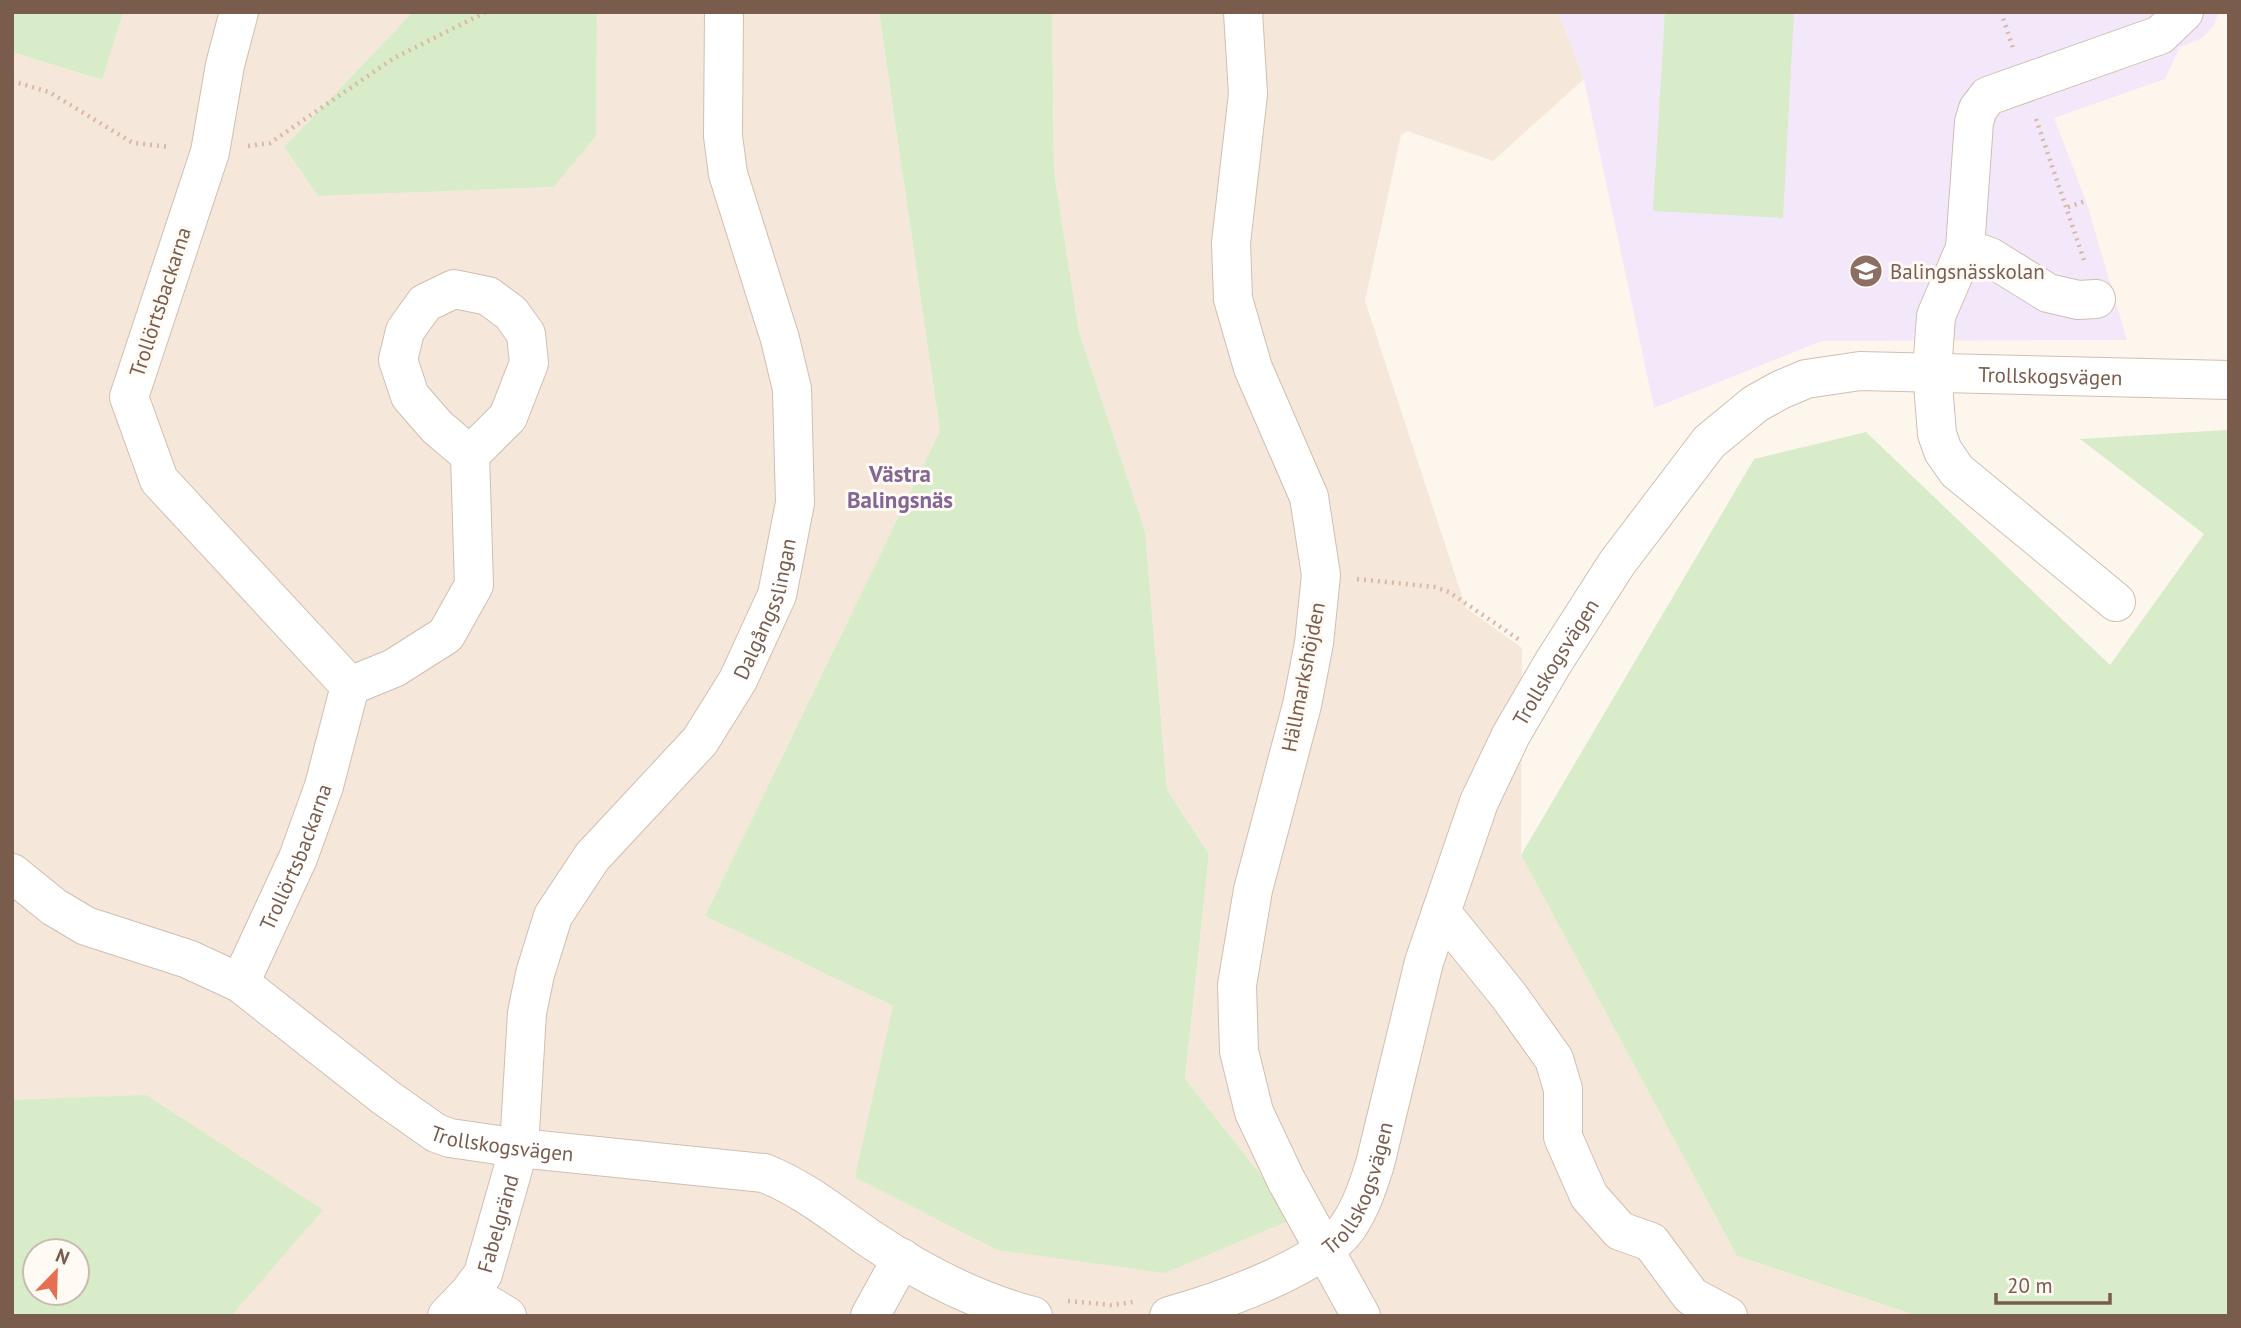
<svg xmlns="http://www.w3.org/2000/svg" width="2241" height="1328" font-family="'PT Sans',sans-serif">
  <style>
    .residential { fill: #f5e8da }
    .education { fill: #f3e8fa }
    .green { fill: #d8ecc9; fill-rule: evenodd }
    .lines { fill: none; stroke-linecap: round; stroke-linejoin: round }
    .minor-casing { stroke: #d1beb0; stroke-width: 40 }
    .path { stroke: #d9b8a5; stroke-width: 4.5; stroke-dasharray: 2 5; stroke-linecap: butt }
    .minor { stroke: #fff; stroke-width: 38 }
    .labels { text-anchor: middle; dominant-baseline: central; stroke-width: 6; stroke-linejoin: round; paint-order: stroke }
    .education-label { font-size: 21px; fill: #785e54; stroke: #fffaf3; text-anchor: start }
    .street-label { font-size: 21px; fill: #7a5c4d; stroke: #fffaf3 }
    .neighbourhood-label { font-size: 23px; font-weight: bold; fill: #846695; stroke: #fffaf3 }
  </style>
  <rect width="100%" height="100%" fill="#fdf6ec"/>
  <!-- residential -->
  <path class="residential" d="M123 12H413L284 147 318 196 554 187 596 136 597 12H879L940 431 705 916 893 1006 1295 1218 1185 1079 1209 854 1167 790 1145 531 1079 332 1054 172 1052 12H1558L1584 79 1493 161 1407 131 1401 135 1365 301 1466 608 1522 648 1521 855 1737 1256 1918 1316H176L12 1169V52L101 80Z"/>
  <!-- education -->
  <path class="education" d="M1558 12H2219L2214 25 2202 38 2180 47 2165 79 2054 118 2086 201 2127 340 1822 341 1654 408 1584 79Z"/>
  <!-- green -->
  <g class="green">
    <path d="M12 12H123L102 80 12 52Z"/>
    <path d="M413 12H597L596 136 554 187 318 196 284 147Z"/>
    <path d="M879 12H1052L1054 172 1079 332 1145 531 1167 790 1209 854 1185 1079 1295 1218 1165 1273 997 1250 855 1177 893 1006 705 916 940 431Z"/>
    <path d="M1665 12H1794L1783 218 1653 211Z"/>
    <path d="M2226 430 2229 431V1316H1918L1737 1256 1521 855 1754 459 1866 432 2110 665 2204 534 2080 439Z"/>
    <path d="M146 1095 323 1210 231 1316H12V1100ZM77 1251V1293H35V1251Z"/>
  </g>
  <g class="lines">
    <defs>
      <g id="minor">
        <path d="M239 12 225 65 210 152 129 397 159 480 350 686"/>
        <path d="M1243 12 1248 94 1231 243 1233 299 1253 368 1309 497 1321 575 1314 643 1302 705 1253 890 1237 985 1239 1051 1254 1112 1286 1180 1361 1316"/>
        <path d="M1965 248 1936 316 1932 371 1937 434 1943 451 1957 471 2116 602"/>
        <path d="M2096 299 2078 300 2048 293 1990 257 1965 248 1974 122 1978 109 1988 96 2160 35 2184 12"/>
        <path id="s1" d="M12 873 54 907 86 926 188 959 240 983 385 1097 436 1133 450 1138 519 1148 764 1173C804 1189 834 1214 869 1238 918 1271 975 1301 1033 1316"/>
        <path d="M1441 912 1509 996 1554 1059 1563 1089V1137L1589 1196 1620 1231 1651 1242 1691 1296 1728 1316"/>
        <path id="s2" d="M240 983 298 858 324 786 350 686 394 668 446 635 474 585 470 455 508 417 529 363 526 334 511 313 488 296 454 289 425 303 405 331 398 360 410 396 437 427 470 455"/>
        <path d="M469 1293 507 1316"/>
        <path id="s3" d="M447 1316 469 1293 483 1274 519 1148 527 1013 535 974 553 916 592 857 700 741 738 680 777 595 795 503 792 389 780 339 728 174 723 136 724 12"/>
        <path d="M870 1316 902 1258"/>
        <path id="s4" d="M1169 1316C1216 1303 1318 1268 1347 1228 1361 1208 1368 1186 1375 1164L1424 962 1479 802 1511 735 1553 663 1617 563 1709 442 1755 404 1780 390 1806 379 1860 371 2229 380"/>
      </g>
    </defs>
    <!-- minor casing -->
    <use href="#minor" class="minor-casing"/>
    <!-- path -->
    <g class="path">
      <path d="M2001 12 2013 48"/>
      <path d="M12 81 49 92 133 143 170 147"/>
      <path d="M2036 119 2085 263"/>
      <path d="M248 146 270 143 394 58 486 12"/>
      <path d="M2068 207 2086 201"/>
      <path d="M1357 579 1435 587 1449 592 1521 641"/>
      <path d="M1068 1301 1111 1305 1133 1302"/>
    </g>
    <!-- minor -->
    <use href="#minor" class="minor"/>
  </g>
  <!-- icons -->
  <defs>
    <symbol id="school-disc" viewBox="-11 -11 22 22"><circle r="9.5" fill="#8d6e63" stroke="#fffaf3"/><path d="M0-5L7-2L0 1L-7-2ZM-4 1L0 2.5L4 1V4Q0 6-4 4Z" fill="#fff"/></symbol>
  </defs>
  <g fill-rule="evenodd">
    <use href="#school-disc" x="1847" y="252" width="38" height="38"/>
  </g>
  <g class="labels">
    <!-- education labels -->
    <g class="education-label">
      <text x="1890" y="271">Balingsnässkolan</text>
    </g>
    <!-- street labels -->
    <g class="street-label">
      <text transform="translate(160 302) rotate(-72)">Trollörtsbackarna</text>
      <text stroke="none"><textPath href="#s4" startOffset="1438">Trollskogsvägen</textPath></text>
      <text stroke="none"><textPath href="#s3" startOffset="800">Dalgångsslingan</textPath></text>
      <text stroke="none"><textPath href="#s4" startOffset="808">Trollskogsvägen</textPath></text>
      <text transform="translate(1303 677) rotate(-79)">Hällmarkshöjden</text>
      <text stroke="none"><textPath href="#s2" startOffset="138">Trollörtsbackarna</textPath></text>
      <text stroke="none"><textPath href="#s1" startOffset="570">Trollskogsvägen</textPath></text>
      <text stroke="none"><textPath href="#s4" startOffset="242">Trollskogsvägen</textPath></text>
      <text stroke="none"><textPath href="#s3" startOffset="108">Fabelgränd</textPath></text>
    </g>
    <!-- neighbourhood labels -->
    <g class="neighbourhood-label">
      <text x="900" y="473">Västra<tspan x="900" dy="26">Balingsnäs</tspan></text>
    </g>
  </g>
  <!-- border -->
  <rect width="2241" height="1328" fill="none" stroke="#7a5c4d" stroke-width="28"/>
  <!-- north arrow -->
  <g transform="translate(56 1272) rotate(23)"><circle r="33" fill="#fffaf3" stroke="#cabbb1" stroke-width="2"/>
  <path d="M0-5L12 26L0 18L-12 26Z" fill="#e76f51"/>
  <text y="-10" font-size="19" font-weight="bold" text-anchor="middle" fill="#7a5c4d">N</text>
  </g>
  <!-- scale -->
  <path d="M1996 1293v10h114v-10" fill="none" stroke="#7a5c4d" stroke-width="3.5"/>
  <text x="2007" y="1293" font-size="21" fill="#7a5c4d" stroke="#fffaf3" stroke-width="5" paint-order="stroke">20 m</text>
</svg>
